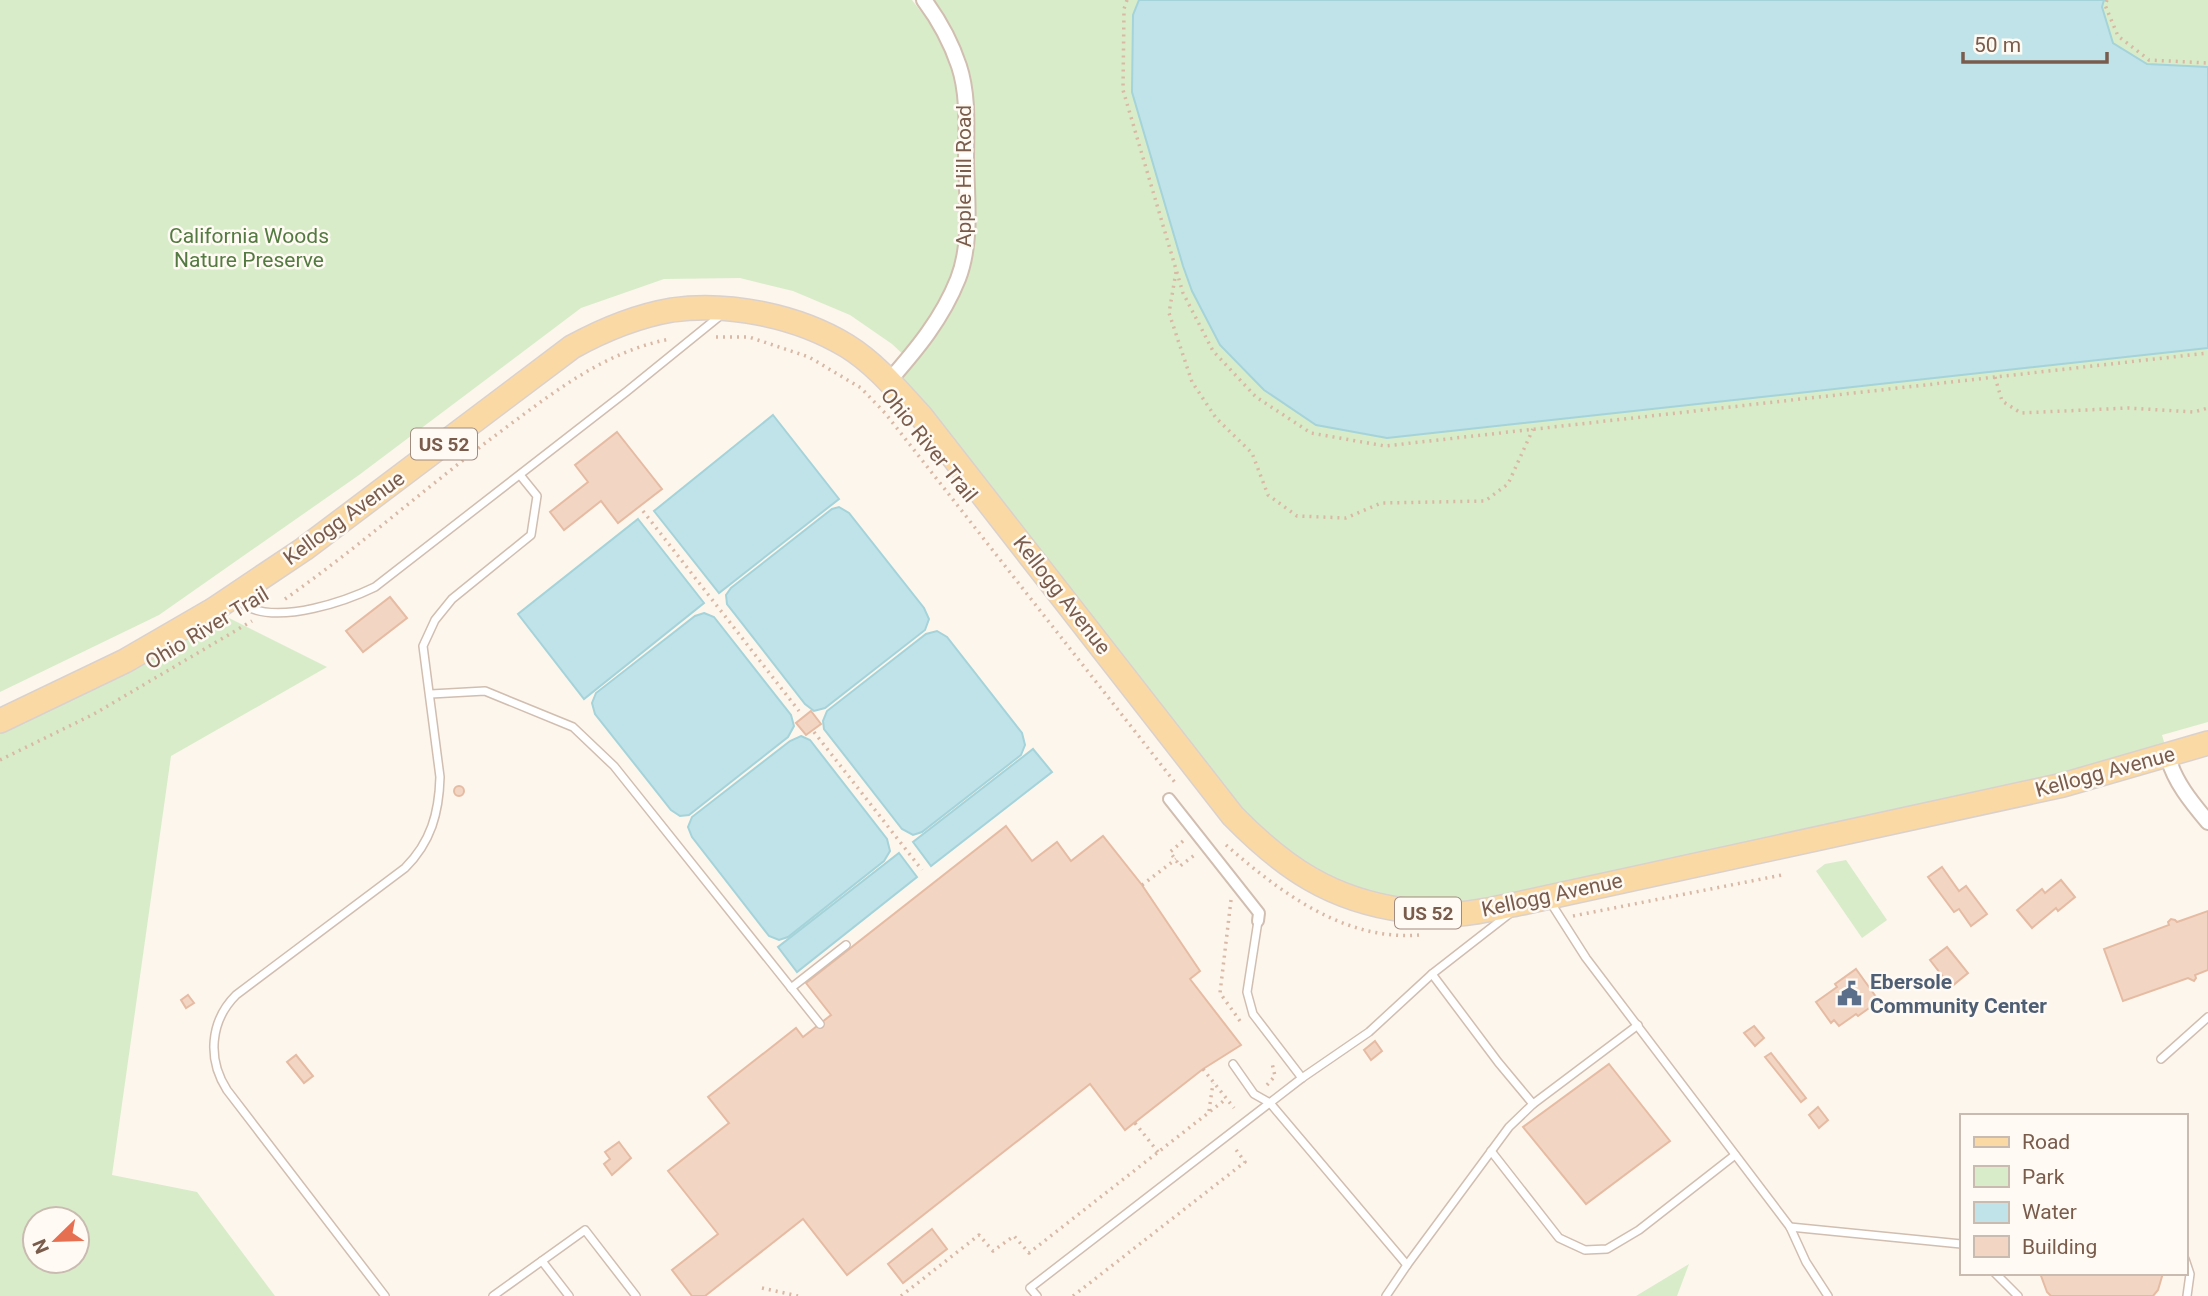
<svg xmlns="http://www.w3.org/2000/svg" width="2208" height="1296" font-family="Roboto,sans-serif">
  <style>
    .green { fill: #d8ecc9; fill-rule: evenodd }
    .water { fill: #bfe3e8; stroke: #a5d3da; stroke-width: 2 }
    .building { fill: #f3d5c3; stroke: #e6bba3; stroke-width: 2 }
    .lines { fill: none; stroke-linecap: round; stroke-linejoin: round }
    .service-casing { stroke: #d1beb0; stroke-width: 10 }
    .pedestrian-casing { stroke: #d1beb0; stroke-width: 14 }
    .minor-casing { stroke: #d1beb0; stroke-width: 18 }
    .primary-casing { stroke: #dad1cd; stroke-width: 26 }
    .path { stroke: #d9b8a5; stroke-width: 3.5; stroke-dasharray: 2 5; stroke-linecap: butt }
    .service { stroke: #fff; stroke-width: 7 }
    .pedestrian { stroke: #fff; stroke-width: 10 }
    .minor { stroke: #fff; stroke-width: 14 }
    .primary { stroke: #fbd9a5; stroke-width: 23 }
    .labels { text-anchor: middle; dominant-baseline: central; stroke-width: 5; stroke-linejoin: round; paint-order: stroke }
    .shield { fill: #fffaf3; stroke: #a28b7f; stroke-width: 2 }
    .shield-label { font-size: 19px; font-weight: bold; fill: #7a5c4d }
    .street-label { font-size: 21px; fill: #7a5c4d; stroke: #fffaf3 }
    .park-label { font-size: 21px; fill: #537a41; stroke: #fffaf3 }
    .service-label { font-size: 21px; font-weight: bold; fill: #4e5e75; stroke: #fffaf3; text-anchor: start }
  </style>
  <rect width="100%" height="100%" fill="#fdf6ec"/>
  <!-- green -->
  <g class="green">
    <path d="M0 0H912L953 53 924 0H2208V722L2162 735 2168 756 1433 914 1287 865 889 381 908 359 892 344 850 315 793 291 740 278 664 279 581 308 359 475 159 615 0 692Z"/>
    <path d="M213 610 327 667 171 756 112 1175 197 1192 275 1296H0V721ZM35 1219H77V1261H35Z"/>
    <path d="M1846 860 1887 920 1862 938 1816 871 1825 864Z"/>
    <path d="M1689 1264 1677 1296H1636Z"/>
  </g>
  <!-- water -->
  <g class="water">
    <path d="M1139 0H2104L2102 7 2113 43 2147 64 2208 67V348L1387 438 1316 425 1264 390 1220 345 1192 291 1183 266 1132 92 1133 15Z"/>
    <path d="M773 415 839 499 719 593 654 511Z"/>
    <path d="M839 507 849 513 924 608 929 619 925 630 825 708 814 711 805 704 727 604 726 595 731 588 832 509Z"/>
    <path d="M638 519 704 603 584 699 518 614Z"/>
    <path d="M704 613 714 617 791 715 794 726 788 737 689 815 680 816 671 810 595 714 592 703 596 693 695 616Z"/>
    <path d="M937 631 947 637 1022 733 1025 745 1021 755 922 832 913 835 902 829 824 729 823 721 827 711 926 634Z"/>
    <path d="M801 736 810 740 887 839 890 851 884 861 788 937 779 940 769 936 692 837 688 827 692 817 790 741Z"/>
    <path d="M1033 749 1052 772 931 866 913 842Z"/>
    <path d="M899 853 917 877 797 972 778 947Z"/>
  </g>
  <!-- building -->
  <g class="building">
    <path d="M617 432 662 489 618 523 601 501 564 530 550 512 588 482 575 465Z"/>
    <path d="M390 597 407 618 363 652 346 631Z"/>
    <path d="M811 711 821 724 806 735 796 723Z"/>
    <circle cx="459" cy="791" r="5"/>
    <path d="M1006 826 1032 861 1057 842 1071 861 1103 836 1142 885 1200 971 1190 979 1241 1045 1203 1069 1125 1130 1090 1084 847 1275 803 1219 705 1296H692L672 1270 718 1234 668 1171 729 1123 708 1097 796 1028 803 1037 831 1015 806 983Z"/>
    <path d="M1942 867 1959 891 1966 886 1987 914 1971 926 1959 909 1954 912 1928 877Z"/>
    <path d="M2061 880 2075 897 2058 911 2056 908 2032 928 2017 910 2042 889 2045 893Z"/>
    <path d="M2208 911V970L2195 975 2196 978 2194 981 2188 978 2123 1001 2104 949 2169 925 2168 922 2171 919 2175 920 2177 922Z"/>
    <path d="M1947 947 1968 973 1951 987 1930 960Z"/>
    <path d="M1856 969 1879 1001 1858 1016 1856 1014 1839 1026 1834 1020 1831 1023 1816 1002 1837 987 1835 984Z"/>
    <path d="M188 995 194 1003 186 1008 181 1000Z"/>
    <path d="M1754 1026 1764 1038 1755 1046 1744 1033Z"/>
    <path d="M1375 1041 1382 1051 1371 1060 1364 1050Z"/>
    <path d="M1771 1053 1806 1098 1801 1102 1765 1057Z"/>
    <path d="M296 1055 313 1076 304 1083 287 1062Z"/>
    <path d="M1609 1064 1670 1141 1586 1204 1523 1127Z"/>
    <path d="M1818 1107 1828 1120 1819 1128 1809 1115Z"/>
    <path d="M619 1142 631 1158 612 1175 604 1164 610 1159 605 1152Z"/>
    <path d="M932 1229 947 1249 903 1283 888 1264Z"/>
    <path d="M2040 1273H2163L2158 1290 2153 1296H2051L2047 1292Z"/>
  </g>
  <g class="lines">
    <defs>
      <g id="service">
        <path d="M237 599C241 602 246 607 250 608 284 622 344 602 375 587L626 392 721 315"/>
        <path d="M431 694 485 691 573 727 614 766 820 1024"/>
        <path d="M1549 900 1586 958 1790 1227 1806 1262 1828 1296"/>
        <path d="M1509 914 1432 974 1498 1062 1533 1104 1638 1025"/>
        <path d="M1258 921 1247 992 1253 1014 1302 1078"/>
        <path d="M791 988 846 945"/>
        <path d="M2161 1059 2208 1017"/>
        <path d="M1233 1064 1254 1094 1270 1103 1407 1265 1509 1127 1533 1104"/>
        <path d="M1491 1151 1559 1238 1585 1250 1607 1249 1639 1230 1735 1155"/>
        <path d="M1790 1227 1961 1244"/>
        <path d="M2185 1259 2190 1274 2187 1296"/>
        <path d="M542 1261 569 1296"/>
        <path d="M1995 1273 2018 1296"/>
        <path d="M385 1296 227 1090C207 1059 210 1021 236 995L405 868C431 842 439 813 440 777L423 646 435 620 452 599 531 535 537 496 520 475"/>
        <path d="M493 1296 585 1230 636 1296"/>
        <path d="M1037 1296 1030 1288 1302 1078 1369 1032 1432 974"/>
        <path d="M1386 1296 1407 1265"/>
      </g>
      <path id="pedestrian" d="M1169 799 1259 913 1258 921"/>
      <g id="minor">
        <path d="M889 381C917 349 942 319 958 279 972 243 967 200 966 162 966 131 969 96 959 66 951 42 939 20 924 0"/>
        <path d="M2168 756C2173 780 2192 803 2208 822"/>
      </g>
      <path id="primary" d="M0 721 125 661 213 610 304 549 572 347C603 330 637 316 672 310 729 302 798 316 847 346 876 364 898 391 921 416L1233 816C1284 868 1331 900 1404 910 1422 913 1440 915 1458 914 1479 913 1501 907 1522 903L2063 785 2208 743"/>
    </defs>
    <!-- service casing -->
    <use href="#service" class="service-casing"/>
    <!-- pedestrian casing -->
    <use href="#pedestrian" class="pedestrian-casing"/>
    <!-- minor casing -->
    <use href="#minor" class="minor-casing"/>
    <!-- primary casing -->
    <use href="#primary" class="primary-casing"/>
    <!-- path -->
    <g class="path">
      <path d="M1127 0 1124 9 1123 90 1183 293 1213 351 1256 397 1311 433 1385 446 2208 353"/>
      <path d="M2107 0 2105 5 2118 36 2149 60 2208 63"/>
      <path d="M1176 272 1169 313 1192 382 1216 418 1252 453 1268 495 1297 516 1346 518 1381 503 1485 501 1508 484 1533 429"/>
      <path d="M716 337H749L809 357 861 388 885 413 1177 785"/>
      <path d="M1995 377 2002 401 2021 413 2128 408 2194 412 2208 408"/>
      <path d="M643 511 799 711"/>
      <path d="M285 599C362 545 432 482 508 426 558 389 607 351 670 339"/>
      <path d="M814 732 922 870"/>
      <path d="M0 760 94 714 252 621"/>
      <path d="M1183 841 1170 852 1180 866 1196 854"/>
      <path d="M1226 845C1280 892 1344 941 1419 935"/>
      <path d="M1142 885 1176 859"/>
      <path d="M1231 900 1220 993 1240 1021"/>
      <path d="M1573 916 1782 875"/>
      <path d="M1203 1069 1234 1108"/>
      <path d="M1267 1085 1275 1076 1272 1063"/>
      <path d="M1209 1111 1213 1083"/>
      <path d="M1135 1123 1158 1152"/>
      <path d="M762 1288 798 1296"/>
      <path d="M901 1296 979 1235 993 1251 1014 1236 1029 1253 1226 1099"/>
      <path d="M1073 1296 1245 1162 1234 1147"/>
    </g>
    <!-- service -->
    <use href="#service" class="service"/>
    <!-- pedestrian -->
    <use href="#pedestrian" class="pedestrian"/>
    <!-- minor -->
    <use href="#minor" class="minor"/>
    <!-- primary -->
    <use href="#primary" class="primary"/>
  </g>
  <!-- icons -->
  <defs>
    <symbol id="civic-bare" viewBox="-9 -9 18 18"><path d="M-.6-6.5H3V-4.5H.6V-3L4-1V1h2V6H-6V1h2V-1L-.6-3ZM-1.2 2.5V6h2.4V2.5Z" fill="#5c6f8a" stroke="#fffaf3" stroke-width="2.5" paint-order="stroke"/></symbol>
  </defs>
  <g fill-rule="evenodd">
    <use href="#civic-bare" x="1832" y="976" width="35" height="35"/>
  </g>
  <g class="labels">
    <!-- shield labels -->
    <g class="shield">
      <rect x="411" y="428.5" width="66" height="31" rx="5"/>
      <rect x="1395" y="897.5" width="66" height="31" rx="5"/>
    </g>
    <g class="shield-label">
      <text x="444" y="444">US 52</text>
      <text x="1428" y="913">US 52</text>
    </g>
    <!-- street labels -->
    <g class="street-label">
      <text transform="translate(964 176) rotate(-90)">Apple Hill Road</text>
      <text transform="translate(929 445) rotate(51)">Ohio River Trail</text>
      <text transform="translate(344 518) rotate(-36)">Kellogg Avenue</text>
      <text transform="translate(1062 595) rotate(52)">Kellogg Avenue</text>
      <text transform="translate(207 628) rotate(-31)">Ohio River Trail</text>
      <text transform="translate(2105 772) rotate(-15)">Kellogg Avenue</text>
      <text transform="translate(1552 895) rotate(-12)">Kellogg Avenue</text>
    </g>
    <!-- park labels -->
    <g class="park-label">
      <text x="249" y="236">California Woods<tspan x="249" dy="24">Nature Preserve</tspan></text>
    </g>
    <!-- service labels -->
    <g class="service-label">
      <text x="1870" y="982">Ebersole<tspan x="1870" dy="24">Community Center</tspan></text>
    </g>
  </g>
  <!-- legend -->
  <rect x="1960" y="1114" width="228" height="161" fill="#fffaf3" stroke="#cabbb1" stroke-width="2"/>
  <rect x="1974" y="1137" width="35" height="10" fill="#fbd9a5" stroke="#cabbb1" stroke-width="2"/>
  <text x="2022" y="1149" font-size="21" fill="#7a5c4d">Road</text>
  <rect x="1974" y="1166" width="35" height="21" fill="#d8ecc9" stroke="#cabbb1" stroke-width="2"/>
  <text x="2022" y="1184" font-size="21" fill="#7a5c4d">Park</text>
  <rect x="1974" y="1202" width="35" height="21" fill="#bfe3e8" stroke="#cabbb1" stroke-width="2"/>
  <text x="2022" y="1219" font-size="21" fill="#7a5c4d">Water</text>
  <rect x="1974" y="1236" width="35" height="21" fill="#f3d5c3" stroke="#cabbb1" stroke-width="2"/>
  <text x="2022" y="1254" font-size="21" fill="#7a5c4d">Building</text>
  <!-- north arrow -->
  <g transform="translate(56 1240) rotate(247)"><circle r="33" fill="#fffaf3" stroke="#cabbb1" stroke-width="2"/>
  <path d="M0-5L12 26L0 18L-12 26Z" fill="#e76f51"/>
  <text y="-10" font-size="19" font-weight="bold" text-anchor="middle" fill="#7a5c4d">N</text>
  </g>
  <!-- scale -->
  <path d="M1963 52v10h144v-10" fill="none" stroke="#7a5c4d" stroke-width="3.5"/>
  <text x="1974" y="52" font-size="21" fill="#7a5c4d" stroke="#fffaf3" stroke-width="5" paint-order="stroke">50 m</text>
</svg>
